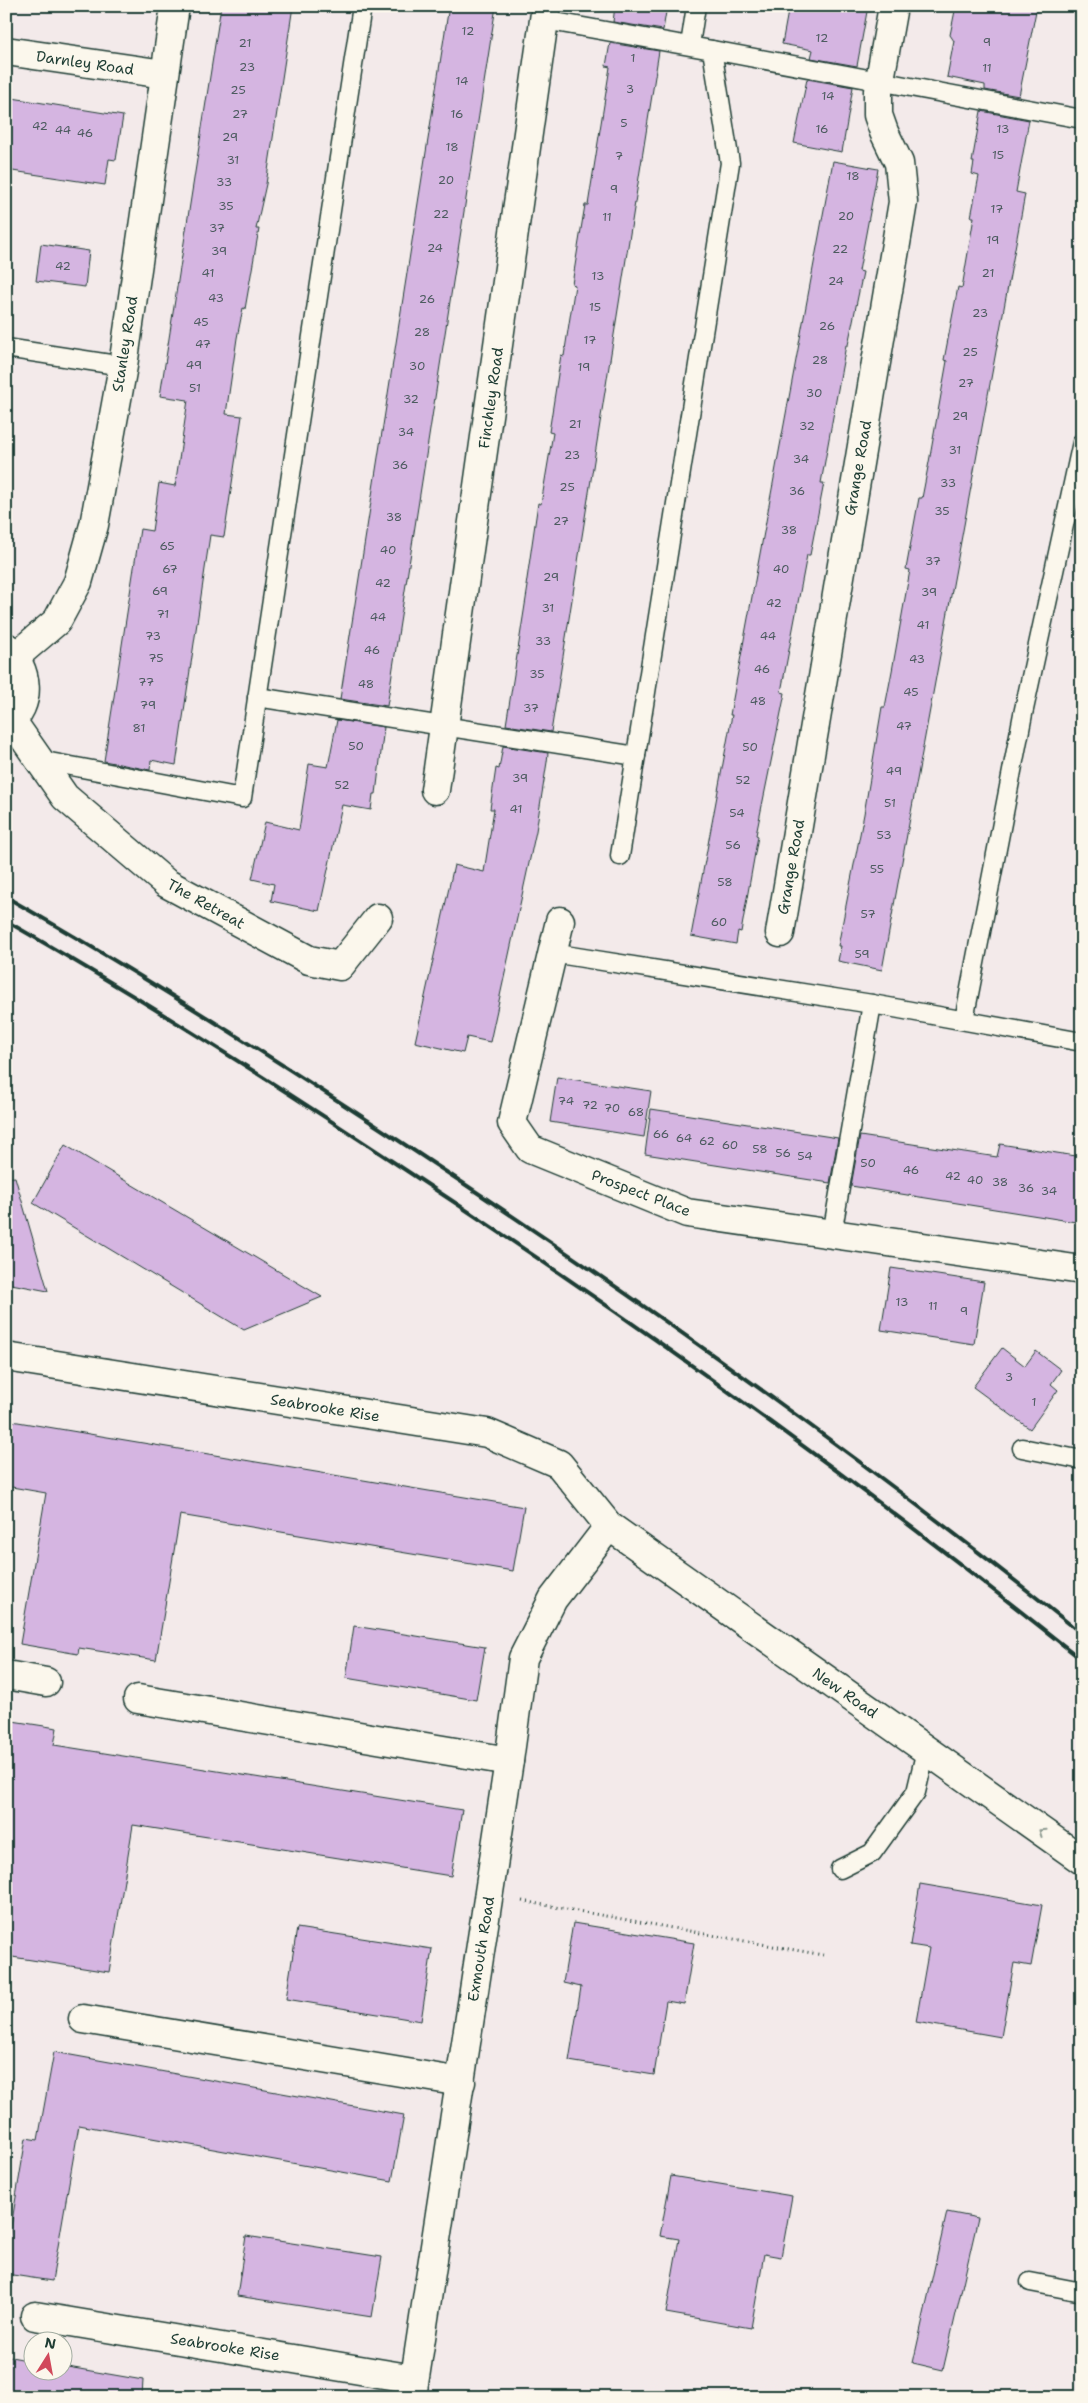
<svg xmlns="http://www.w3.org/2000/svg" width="1088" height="2403" font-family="'Shantell Sans',sans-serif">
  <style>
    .building { fill: #d5b5e1; stroke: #1f3d34 }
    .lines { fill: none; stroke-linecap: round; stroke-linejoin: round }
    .lane-casing { stroke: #1f3d34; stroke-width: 21 }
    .street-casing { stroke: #1f3d34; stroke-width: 31 }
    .path { stroke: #1f3d34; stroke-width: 3; stroke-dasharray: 1 4; stroke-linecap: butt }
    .lane { stroke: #fbf7ec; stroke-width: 18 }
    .street { stroke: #fbf7ec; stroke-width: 28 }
    .rail { stroke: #1f3d34; stroke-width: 4 }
    .oneway { stroke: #8d9a90 }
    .labels { text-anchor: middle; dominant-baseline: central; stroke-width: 4.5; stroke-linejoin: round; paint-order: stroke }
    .number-label { font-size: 12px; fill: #4c5b5f }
    .street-label { font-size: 15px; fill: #1f3d34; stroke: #fbf7ec }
  </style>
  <rect width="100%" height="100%" fill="#f3eaea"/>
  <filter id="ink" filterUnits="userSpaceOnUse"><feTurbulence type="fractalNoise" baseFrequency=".02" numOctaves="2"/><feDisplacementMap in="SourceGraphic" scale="10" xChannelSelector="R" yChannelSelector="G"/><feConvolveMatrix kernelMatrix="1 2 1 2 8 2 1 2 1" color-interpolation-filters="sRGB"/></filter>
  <g filter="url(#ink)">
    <!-- building -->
    <g class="building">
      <path d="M221 6H293L266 184 256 229H259L245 309 243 308 237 338 226 414 242 416 224 537 210 535 176 765 151 760 150 770 104 761 140 529 152 531 159 483 175 486 188 400 160 396Z"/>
      <path d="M449 6H496L387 706 340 699Z"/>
      <path d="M615 6H667L663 30 613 22Z"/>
      <path d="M789 6H868L857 66 811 58 813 50 782 44Z"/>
      <path d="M956 6H1037L1019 96 985 90V85L947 77 954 41 950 35Z"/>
      <path d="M610 43 659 51 551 732 506 725 528 586H526L538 503 541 504 553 433 549 432 561 355 564 356 575 285 572 284 585 205H588L610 67 606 66Z"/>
      <path d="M807 79 853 87 842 152 794 143Z"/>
      <path d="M6 97 123 116 116 160 109 159 105 185 6 170Z"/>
      <path d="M981 111 1029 120 1016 192 1025 194 882 970 838 961 841 946H838L864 814 882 707H885L892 671 910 570 906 569 919 498H922L929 462 947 361 944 360 958 287 962 288 974 217H971L979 176 972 174 974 162H972Z"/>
      <path d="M833 161 878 169 859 271 863 272 848 345H846L821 483H824L810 555H807L781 692 785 693 756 835 758 836 741 932 738 931 736 944 691 936 732 715H730Z"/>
      <path d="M41 244 89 251 85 287 36 281Z"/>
      <path d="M337 720 384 727 376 794H373L371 810 342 805 319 911 271 901 274 884 252 879 265 822 299 830 309 764 328 767Z"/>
      <path d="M503 746 548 753 547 762 536 831 490 1042 467 1037 463 1053 415 1042 454 865 484 872 494 809H490L496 768 499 769Z"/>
      <path d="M557 1077 651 1091 644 1137 550 1122Z"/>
      <path d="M651 1109 838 1138 830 1183 645 1154Z"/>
      <path d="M860 1136 997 1157 1000 1144 1082 1157V1223L851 1186Z"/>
      <path d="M65 1145 322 1297 244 1330 33 1203Z"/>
      <path d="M15 1177 48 1291 6 1283V1178Z"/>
      <path d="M891 1268 984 1282 974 1344 881 1330Z"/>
      <path d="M1002 1348 1025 1366 1036 1351 1061 1370 1051 1384 1058 1390 1030 1429 973 1387Z"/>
      <path d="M6 1420 524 1507 513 1571 180 1515 156 1660 79 1648 78 1654 20 1644 46 1493 6 1486Z"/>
      <path d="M354 1626 485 1647 476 1700 346 1678Z"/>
      <path d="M6 1720 57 1728 54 1745 462 1810 451 1876 133 1825 109 1972 6 1956Z"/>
      <path d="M920 1884 1042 1905 1031 1966 1014 1963 1001 2037 916 2022 929 1948 910 1945Z"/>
      <path d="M573 1923 694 1943 684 2004 666 2001 654 2075 569 2061 581 1987 563 1983Z"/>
      <path d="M297 1928 432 1949 421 2021 286 1999Z"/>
      <path d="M54 2052 404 2115 392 2181 79 2125 52 2281 6 2274V2256L26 2138 38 2140Z"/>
      <path d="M671 2176 792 2196 781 2257 764 2254 751 2328 666 2313 679 2239 660 2236Z"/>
      <path d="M947 2212 978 2218 943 2370 913 2363Z"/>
      <path d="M246 2236 382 2257 372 2317 237 2296Z"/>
      <path d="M6 2356 32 2361V2370H62V2366L143 2380 142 2397H6Z"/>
    </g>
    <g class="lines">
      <defs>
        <g id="lane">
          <path d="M544 20 712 50 730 163 620 856"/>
          <path d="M690 45 696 6"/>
          <path d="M712 50 1082 119"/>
          <path d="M6 348 123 366"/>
          <path d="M257 697 636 756"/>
          <path d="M39 760 242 798 362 6"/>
          <path d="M552 953 872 1004 1082 1042"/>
          <path d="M964 1020 1023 714 1082 442"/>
          <path d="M832 1234 872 1004"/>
          <path d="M1022 1448 1082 1460"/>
          <path d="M840 1869 872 1853 916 1792 926 1750"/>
          <path d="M1030 2282 1082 2292"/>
        </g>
        <g id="street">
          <path d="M6 51 164 74"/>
          <path d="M6 647C28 668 34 705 6 725"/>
          <path d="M16 656 57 621 78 582 94 525 123 366 175 6"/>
          <path d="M12 721 65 797 166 883 309 960 340 966 378 918"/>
          <path d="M435 790 546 6"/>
          <path d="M560 921 512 1123 530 1149 687 1213 1082 1270"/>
          <path d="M780 933 903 202 899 163 884 132 878 115V91L893 6"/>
          <path d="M6 1357 487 1433 559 1464 609 1526 1082 1860"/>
          <path d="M6 1675 46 1682"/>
          <path d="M138 1699 509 1761"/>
          <path d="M83 2019 461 2082"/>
          <path d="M35 2316 414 2379"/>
          <path d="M412 2397 509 1761 523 1658 553 1599 609 1526"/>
        </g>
      </defs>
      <!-- lane casing -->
      <use href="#lane" class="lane-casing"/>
      <!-- street casing -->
      <use href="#street" class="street-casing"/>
      <!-- path -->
      <path class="path" d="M522 1901 823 1955"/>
      <!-- lane -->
      <use href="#lane" class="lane"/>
      <!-- street -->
      <use href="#street" class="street"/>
      <!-- rail -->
      <g class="rail">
        <path d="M6 897C145 976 279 1062 413 1150 643 1301 867 1461 1082 1634"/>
        <path d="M6 921C143 999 276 1084 407 1171 639 1323 865 1486 1082 1660"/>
      </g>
    </g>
    <!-- one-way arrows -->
    <defs><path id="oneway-chevron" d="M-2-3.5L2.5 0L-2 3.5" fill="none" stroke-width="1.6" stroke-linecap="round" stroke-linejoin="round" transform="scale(1.25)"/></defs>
    <use class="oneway" href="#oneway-chevron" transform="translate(1042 1832) rotate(-145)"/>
  </g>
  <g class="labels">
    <!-- number labels -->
    <g class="number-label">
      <text x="468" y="31">12</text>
      <text x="822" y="38">12</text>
      <text x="987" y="42">9</text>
      <text x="245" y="43">21</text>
      <text x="633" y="58">1</text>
      <text x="247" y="67">23</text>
      <text x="987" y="68">11</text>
      <text x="462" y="81">14</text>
      <text x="630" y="89">3</text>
      <text x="238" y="90">25</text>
      <text x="828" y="96">14</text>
      <text x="240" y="114">27</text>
      <text x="457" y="114">16</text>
      <text x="624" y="123">5</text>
      <text x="40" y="126">42</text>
      <text x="822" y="129">16</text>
      <text x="1003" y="129">13</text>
      <text x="63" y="130">44</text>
      <text x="85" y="133">46</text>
      <text x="230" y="137">29</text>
      <text x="452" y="147">18</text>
      <text x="998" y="155">15</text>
      <text x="619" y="156">7</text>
      <text x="233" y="160">31</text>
      <text x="853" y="176">18</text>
      <text x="446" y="180">20</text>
      <text x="224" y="182">33</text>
      <text x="614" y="189">9</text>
      <text x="226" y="206">35</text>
      <text x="997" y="209">17</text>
      <text x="441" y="214">22</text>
      <text x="846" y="216">20</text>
      <text x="607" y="217">11</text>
      <text x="217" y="228">37</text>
      <text x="993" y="240">19</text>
      <text x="435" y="248">24</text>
      <text x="840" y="249">22</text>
      <text x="219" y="251">39</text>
      <text x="63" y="266">42</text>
      <text x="208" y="273">41</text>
      <text x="988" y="273">21</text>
      <text x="598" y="276">13</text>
      <text x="836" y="281">24</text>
      <text x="216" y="298">43</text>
      <text x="427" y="299">26</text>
      <text x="595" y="307">15</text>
      <text x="980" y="313">23</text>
      <text x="201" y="322">45</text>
      <text x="827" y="326">26</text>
      <text x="422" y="332">28</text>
      <text x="590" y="340">17</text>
      <text x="203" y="344">47</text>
      <text x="970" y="352">25</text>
      <text x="820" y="360">28</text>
      <text x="194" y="365">49</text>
      <text x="417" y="366">30</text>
      <text x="584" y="367">19</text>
      <text x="966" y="383">27</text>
      <text x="195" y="388">51</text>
      <text x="814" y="393">30</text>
      <text x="411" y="399">32</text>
      <text x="960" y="416">29</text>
      <text x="575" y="424">21</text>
      <text x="807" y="426">32</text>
      <text x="406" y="432">34</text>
      <text x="955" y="450">31</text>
      <text x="572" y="455">23</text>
      <text x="801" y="459">34</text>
      <text x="400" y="465">36</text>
      <text x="948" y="483">33</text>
      <text x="567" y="487">25</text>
      <text x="797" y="491">36</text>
      <text x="942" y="511">35</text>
      <text x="394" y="517">38</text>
      <text x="561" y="521">27</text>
      <text x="789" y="530">38</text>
      <text x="167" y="546">65</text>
      <text x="388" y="550">40</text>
      <text x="933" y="561">37</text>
      <text x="170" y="569">67</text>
      <text x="781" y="569">40</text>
      <text x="551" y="577">29</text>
      <text x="383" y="583">42</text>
      <text x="160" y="591">69</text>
      <text x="929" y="592">39</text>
      <text x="774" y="603">42</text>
      <text x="548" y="608">31</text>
      <text x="163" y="614">71</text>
      <text x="378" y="617">44</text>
      <text x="923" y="625">41</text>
      <text x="153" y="636">73</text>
      <text x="768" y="636">44</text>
      <text x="543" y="641">33</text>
      <text x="372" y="650">46</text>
      <text x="156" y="658">75</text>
      <text x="917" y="659">43</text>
      <text x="762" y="669">46</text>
      <text x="537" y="674">35</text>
      <text x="146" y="682">77</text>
      <text x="366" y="684">48</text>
      <text x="911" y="692">45</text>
      <text x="758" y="701">48</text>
      <text x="148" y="705">79</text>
      <text x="531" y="708">37</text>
      <text x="904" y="726">47</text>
      <text x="139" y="728">81</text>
      <text x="356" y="746">50</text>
      <text x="750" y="747">50</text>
      <text x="894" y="771">49</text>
      <text x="520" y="778">39</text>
      <text x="743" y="780">52</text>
      <text x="342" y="785">52</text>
      <text x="890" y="803">51</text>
      <text x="516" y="809">41</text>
      <text x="737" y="813">54</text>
      <text x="884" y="835">53</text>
      <text x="733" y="845">56</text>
      <text x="877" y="869">55</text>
      <text x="725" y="882">58</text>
      <text x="868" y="914">57</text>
      <text x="719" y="922">60</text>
      <text x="862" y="954">59</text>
      <text x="566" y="1101">74</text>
      <text x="590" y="1105">72</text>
      <text x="612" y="1108">70</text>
      <text x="636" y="1112">68</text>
      <text x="661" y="1134">66</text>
      <text x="684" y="1138">64</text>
      <text x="707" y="1141">62</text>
      <text x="730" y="1145">60</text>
      <text x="760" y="1149">58</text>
      <text x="783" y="1153">56</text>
      <text x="805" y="1156">54</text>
      <text x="868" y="1163">50</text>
      <text x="911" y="1170">46</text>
      <text x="953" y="1176">42</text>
      <text x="975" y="1180">40</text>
      <text x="1000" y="1182">38</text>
      <text x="1026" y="1188">36</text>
      <text x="1049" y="1191">34</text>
      <text x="902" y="1302">13</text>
      <text x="933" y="1306">11</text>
      <text x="964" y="1311">9</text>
      <text x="1009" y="1377">3</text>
      <text x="1034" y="1402">1</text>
    </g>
    <!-- street labels -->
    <g class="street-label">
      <text transform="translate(85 63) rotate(8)">Darnley Road</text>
      <text transform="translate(125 344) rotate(-81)">Stanley Road</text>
      <text transform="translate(491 398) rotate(-82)">Finchley Road</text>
      <text transform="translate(858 468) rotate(-80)">Grange Road</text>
      <text transform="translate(791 867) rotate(-80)">Grange Road</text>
      <text transform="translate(206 904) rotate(29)">The Retreat</text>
      <text transform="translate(641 1193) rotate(21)">Prospect Place</text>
      <text transform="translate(325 1408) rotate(9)">Seabrooke Rise</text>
      <text transform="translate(845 1693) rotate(35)">New Road</text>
      <text transform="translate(481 1949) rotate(-81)">Exmouth Road</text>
      <text transform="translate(225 2347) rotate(9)">Seabrooke Rise</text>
    </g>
  </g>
  <!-- margin -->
  <rect width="1088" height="2403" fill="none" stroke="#fbf7ec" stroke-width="25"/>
  <rect x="12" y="12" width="1063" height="2378" fill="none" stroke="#1f3d34" stroke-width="2" filter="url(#ink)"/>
  <!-- north arrow -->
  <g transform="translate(48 2356) rotate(11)"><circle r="24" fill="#fbf7ec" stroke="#a3ada2"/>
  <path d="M0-4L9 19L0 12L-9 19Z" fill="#d1495b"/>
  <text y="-8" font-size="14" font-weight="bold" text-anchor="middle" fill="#1f3d34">N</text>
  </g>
</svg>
